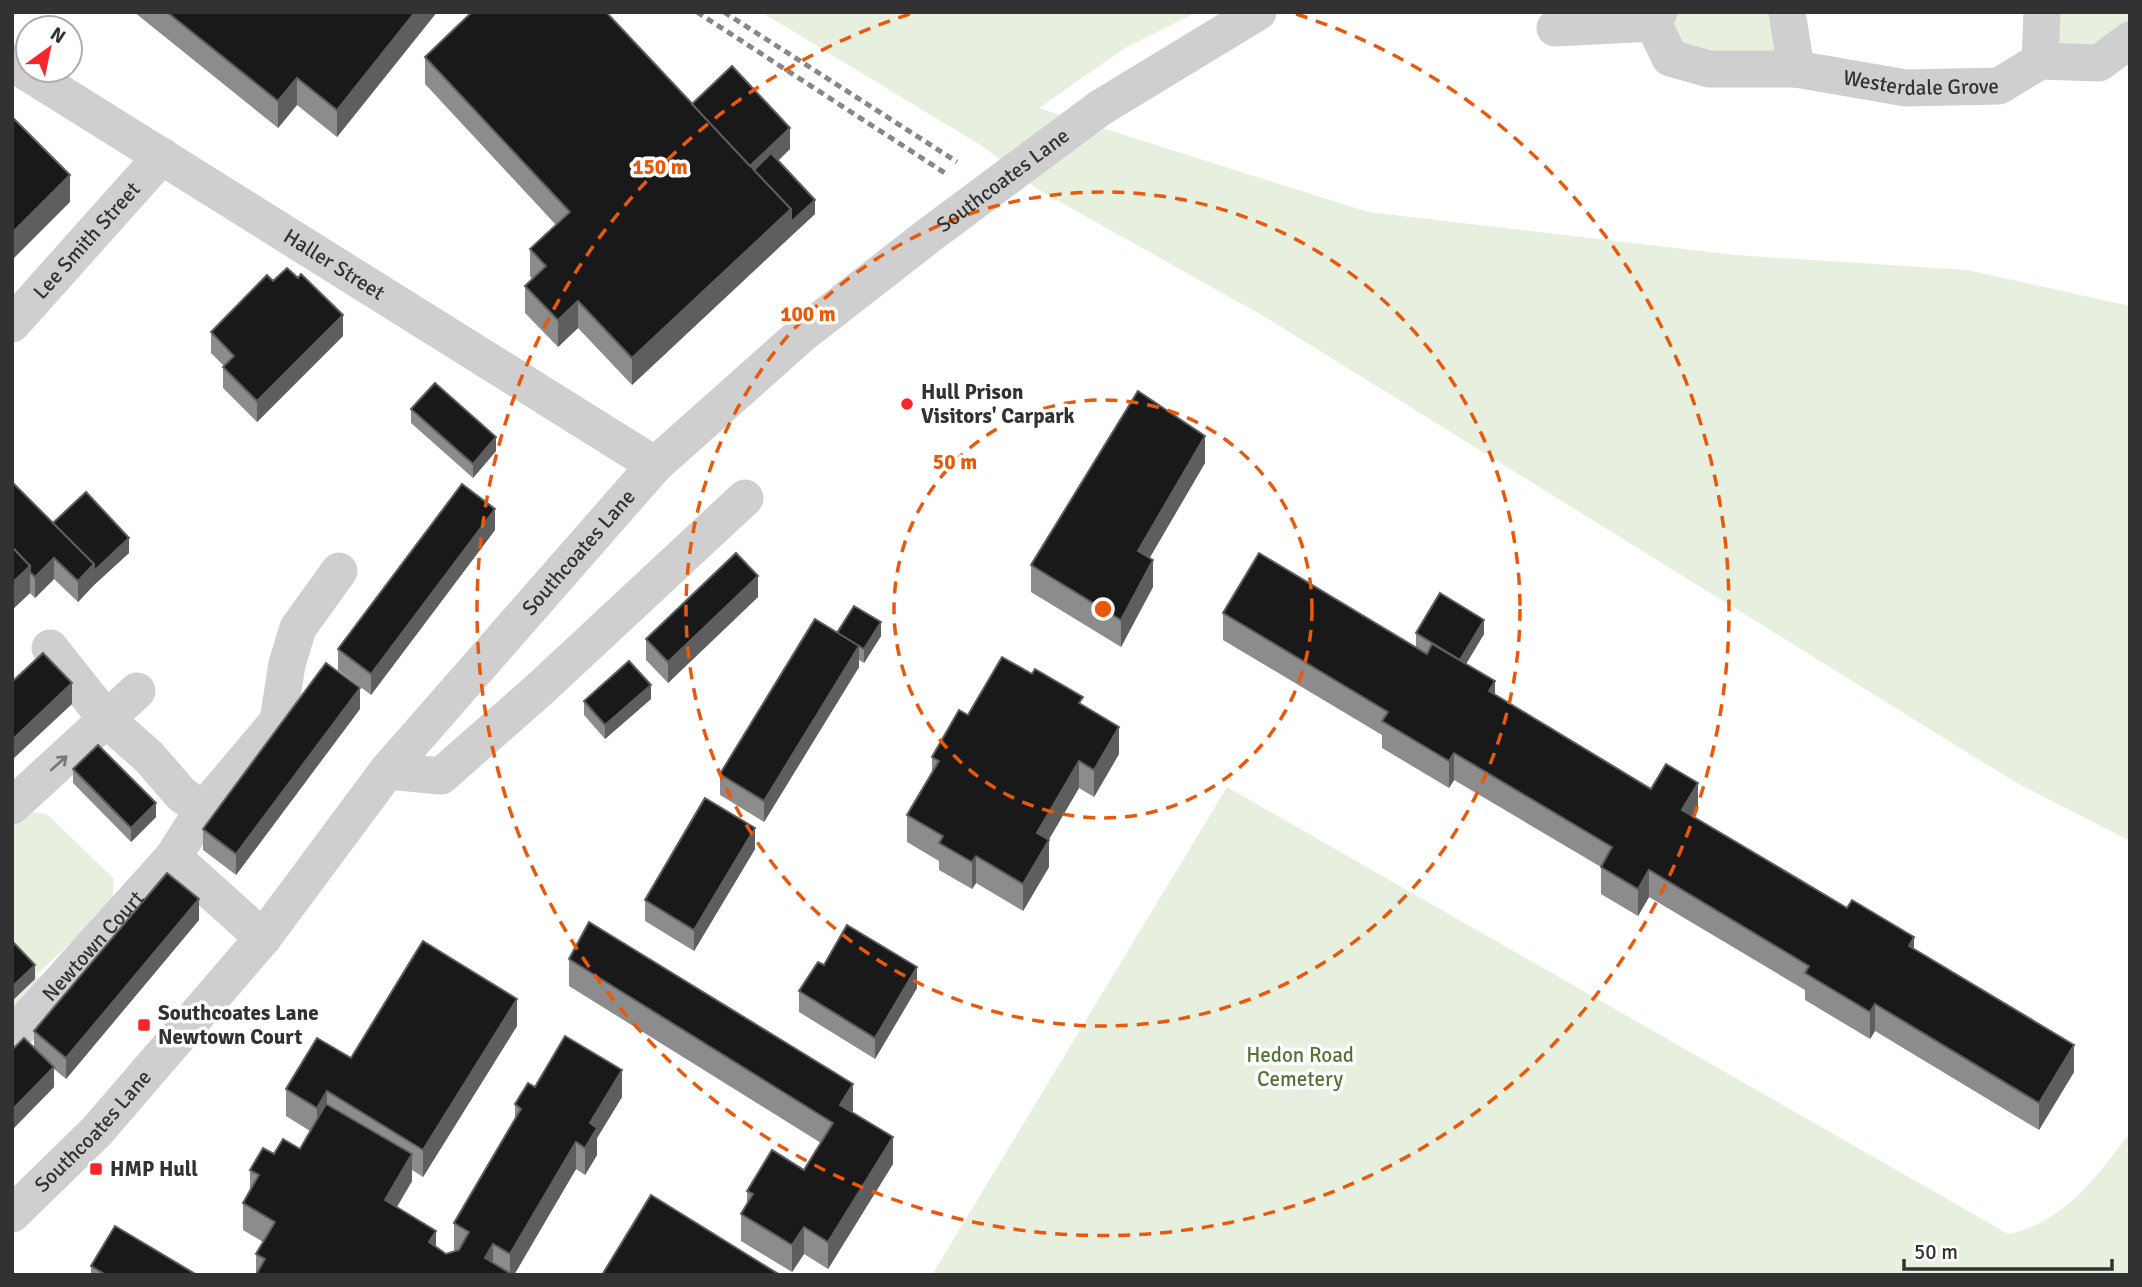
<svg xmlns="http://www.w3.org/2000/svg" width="2142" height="1287" font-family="Signika,sans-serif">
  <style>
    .green { fill: #e7f0df }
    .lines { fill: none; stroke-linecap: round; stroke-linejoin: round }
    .minor { stroke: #cfcfcf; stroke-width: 37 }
    .rail { stroke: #878787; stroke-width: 5; stroke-dasharray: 7 5; stroke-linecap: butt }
    .wall { fill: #8c8c8c }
    .shaded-wall { fill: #5e5e5e }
    .building { fill: #191919; stroke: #5e5e5e; stroke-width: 2 }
    .oneway { stroke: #797979 }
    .ring { fill: none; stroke: #e8590c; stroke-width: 3.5; stroke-dasharray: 12 9 }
    .poi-dot { fill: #f7262b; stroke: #fff; stroke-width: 2.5 }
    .labels { text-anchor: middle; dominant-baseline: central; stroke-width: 7; stroke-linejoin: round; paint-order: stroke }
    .street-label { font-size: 21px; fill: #323232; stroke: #fff }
    .poi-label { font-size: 21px; font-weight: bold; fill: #323232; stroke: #fff; text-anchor: start }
    .park-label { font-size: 21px; fill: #527339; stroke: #fff }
    .centre { fill: #e8590c; stroke: #fff; stroke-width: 3.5 }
    .ring-label { font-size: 21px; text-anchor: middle; font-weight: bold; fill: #e8590c; stroke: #fff; stroke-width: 7; stroke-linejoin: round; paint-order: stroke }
  </style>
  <rect width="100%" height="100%" fill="#fff"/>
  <!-- green -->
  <g class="green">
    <path d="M761 12H1197L1125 48 1039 108 1368 212 1735 255 1967 270 2130 306V841L2015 782 1265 317 1037 189 985 148Z"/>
    <path d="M1659 12H1787L1796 69 1670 58Z"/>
    <path d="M2042 12H2130V40L2040 61Z"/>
    <path d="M1227 787 2008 1234C2064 1223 2097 1176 2130 1133V1275H932Z"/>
    <path d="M27 811 47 814 114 879 112 905 36 975 43 984 12 1017V824Z"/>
  </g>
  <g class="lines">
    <!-- minor -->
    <g class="minor">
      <path d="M1659 12 1653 23 1670 58 1709 69H1796"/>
      <path id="s1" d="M1787 12 1796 69 1906 88 1999 86 2040 61 2099 63 2130 40"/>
      <path d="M1555 28 1653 23"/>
      <path d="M2040 61 2042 12"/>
      <path id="s2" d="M12 63 655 465"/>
      <path id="s3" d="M12 324 162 156"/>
      <path d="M50 648 107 720 149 757 181 794 203 810"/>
      <path d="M387 771 441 776 541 688 745 498"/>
      <path d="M12 806 137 691"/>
      <path d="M173 857 263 938"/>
      <path id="s4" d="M12 1036 173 857 203 810 278 721 287 664 298 628 339 571"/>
      <path id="s5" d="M12 1214 97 1131 263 938 387 771 655 465 801 335 928 236 1100 108 1258 12"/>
    </g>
    <!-- rail -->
    <g class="rail">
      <path d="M697 12 945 173"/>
      <path d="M724 12 957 162"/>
    </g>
  </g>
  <!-- wall -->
  <g class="wall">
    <path d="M134 12H437L337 137 297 105 278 128Z"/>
    <path d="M425 57 692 104 790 149 778 161 815 214 632 385 578 328 558 347 525 313V286L532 279 530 276V249L556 225 425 84Z"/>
    <path d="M273 281 343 336 257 422 223 388V367L224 366 211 353V332Z"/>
    <path d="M411 409 496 451 473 478 411 423Z"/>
    <path d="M1205 463 1149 558 1153 587 1121 647 1031 592V565Z"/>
    <path d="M12 482 53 523 129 553 94 585 78 602 54 579 35 598 30 593 12 610Z"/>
    <path d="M495 530 371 695 338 670V649Z"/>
    <path d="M758 597 668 683 646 660V639Z"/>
    <path d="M1223 613 1416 647V633L1484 634 1466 664 1495 695 1651 789 1698 810 1694 817 1914 950 2074 1072 2039 1130 1875 1031 1870 1039 1805 1000V990L1649 897 1638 916 1601 894V867L1454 780 1449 788 1382 748V735L1223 640Z"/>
    <path d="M837 633 881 636 864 663 859 660V667L764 822 720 795V774Z"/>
    <path d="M651 699 605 739 584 715V701Z"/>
    <path d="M1083 705 1119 754 1094 797 1079 788 1048 840 1049 867 1023 911 976 883 972 889 939 870V861L907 842V815L932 774V757L968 715Z"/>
    <path d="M360 709 236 875 203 850V829Z"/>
    <path d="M73 769 156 817 131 842 73 783Z"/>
    <path d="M755 849 694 951 645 921V900Z"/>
    <path d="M199 920 66 1079 54 1069V1087L12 1130V1050L34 1048V1031Z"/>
    <path d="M12 941 35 979 14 999 12 997Z"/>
    <path d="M569 959 853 1111 852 1112 893 1164 828 1269 804 1254 792 1272 741 1241V1214L747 1204V1191L804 1170 821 1143 569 986Z"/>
    <path d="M917 988 875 1059 799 1012V991Z"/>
    <path d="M517 1026 423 1177 412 1170V1181L397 1207 436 1247 446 1254 456 1251 454 1250V1223L515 1120V1104L535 1087 622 1097 597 1138V1155L585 1175 576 1169 514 1275H256V1254L263 1242 243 1230V1203L250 1190V1170L274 1154 300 1149 310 1131 286 1116V1089L351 1058Z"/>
    <path d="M91 1266 197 1275H91Z"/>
  </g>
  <!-- shaded-wall -->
  <g class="shaded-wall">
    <path d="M415 12H437L337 137V110Z"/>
    <path d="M297 78V105L278 128V101Z"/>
    <path d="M790 128V149L754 183 747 169Z"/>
    <path d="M70 175V202L12 260V233Z"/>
    <path d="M815 200V214L791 236V222Z"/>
    <path d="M791 209V236L632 385V358Z"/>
    <path d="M578 301V328L558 347V320Z"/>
    <path d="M343 315V336L257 422V401Z"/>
    <path d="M1205 436V463L1138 578V551Z"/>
    <path d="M496 437V451L473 478V464Z"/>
    <path d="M495 509V530L371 695V674Z"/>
    <path d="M129 538V553L94 585 78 602V581L94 564Z"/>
    <path d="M54 558V579L35 598V577Z"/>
    <path d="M1153 560V587L1121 647V620Z"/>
    <path d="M30 566V593L12 610V583Z"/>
    <path d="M758 576V597L668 683V662Z"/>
    <path d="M1484 620V634L1460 674V660Z"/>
    <path d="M881 622V636L864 663V649Z"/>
    <path d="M859 646V667L764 822V801Z"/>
    <path d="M1495 681V708L1489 691Z"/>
    <path d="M72 683V704L12 760V740Z"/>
    <path d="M651 685V699L605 739V725Z"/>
    <path d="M360 688V709L236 875V854Z"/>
    <path d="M1119 727V754L1094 797V770Z"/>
    <path d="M1454 753V780L1449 788V761Z"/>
    <path d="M1079 761V788L1037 860V833Z"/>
    <path d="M1698 783V810L1682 837V810Z"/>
    <path d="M156 803V817L131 842V828Z"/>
    <path d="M755 828V849L694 951V930Z"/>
    <path d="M1049 840V867L1023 911V884Z"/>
    <path d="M976 856V883L972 889V862Z"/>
    <path d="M1649 870V897L1638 916V889Z"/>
    <path d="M199 899V920L66 1079V1058Z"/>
    <path d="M1914 937V964L1909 946Z"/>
    <path d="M35 965V979L14 999V985Z"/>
    <path d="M917 967V988L875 1059V1038Z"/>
    <path d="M517 999V1026L423 1177V1150Z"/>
    <path d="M1875 1004V1031L1870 1039V1012Z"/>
    <path d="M2074 1045V1072L2039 1130V1103Z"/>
    <path d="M54 1067V1087L12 1130V1110Z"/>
    <path d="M622 1070V1097L597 1138V1155L585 1175V1148L590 1123Z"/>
    <path d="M853 1084V1111L840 1132V1105Z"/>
    <path d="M327 1091V1118L317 1135V1108Z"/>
    <path d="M893 1137V1164L828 1269V1242Z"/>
    <path d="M576 1142V1169L514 1275H510V1254Z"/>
    <path d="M412 1154V1181L385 1227V1200Z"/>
    <path d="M804 1227V1254L792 1272V1245Z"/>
    <path d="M436 1231V1258L429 1242Z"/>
    <path d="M493 1244V1271L485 1258Z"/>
  </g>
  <!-- building -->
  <g class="building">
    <path d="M167 12H415L337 110 297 78 278 101Z"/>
    <path d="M472 12H606L791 209 632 358 578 301 558 320 525 286 546 266 530 249 570 212 425 57Z"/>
    <path d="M732 66 790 128 750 166 692 104Z"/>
    <path d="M12 117 70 175 12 233Z"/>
    <path d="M771 153 815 200 791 222V209L754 170Z"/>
    <path d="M287 268 298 278 301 274 343 315 257 401 223 367 234 356 211 332 267 275 273 281Z"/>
    <path d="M435 383 496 437 473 464 411 409Z"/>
    <path d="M1138 391 1205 436 1138 551 1153 560 1121 620 1031 565Z"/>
    <path d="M12 482 94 564 78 581 54 558 35 577 30 572V566L12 547Z"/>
    <path d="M462 484 495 509 371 674 338 649Z"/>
    <path d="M86 492 129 538 94 571V564L53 523Z"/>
    <path d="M12 547 30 566 12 583Z"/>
    <path d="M736 553 758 576 668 662 646 639Z"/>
    <path d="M1259 553 1427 654 1432 644 1495 681 1489 691 1651 789 1666 764 1698 783 1682 810 1847 908 1852 900 1914 937 1909 946 2074 1045 2039 1103 1875 1004 1870 1012 1805 973 1809 966 1649 870 1638 889 1601 867 1612 847 1454 753 1449 761 1382 721 1388 712 1223 613Z"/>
    <path d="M1440 593 1484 620 1460 660 1416 633Z"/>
    <path d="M854 606 881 622 864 649 837 633Z"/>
    <path d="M815 619 859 646 764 801 720 774Z"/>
    <path d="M43 653 72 683 12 740V682Z"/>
    <path d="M1002 657 1032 674 1035 669 1083 697 1079 703 1119 727 1094 770 1079 761 1037 833 1049 840 1023 884 976 856 972 862 939 843 943 836 907 815 939 761 932 757 959 710 968 715Z"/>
    <path d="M629 661 651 685 605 725 584 701Z"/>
    <path d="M326 663 360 688 236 854 203 829Z"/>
    <path d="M98 745 156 803 131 828 73 769Z"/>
    <path d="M705 798 755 828 694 930 645 900Z"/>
    <path d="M167 873 199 899 66 1058 34 1031Z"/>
    <path d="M589 922 853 1084 840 1105 893 1137 828 1242 804 1227 792 1245 741 1214 753 1194 747 1191 772 1150 804 1170 833 1123 569 959Z"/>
    <path d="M847 925 917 967 875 1038 799 991 818 962 824 965Z"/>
    <path d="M12 941 35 965 14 985 12 983Z"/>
    <path d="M423 941 517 999 423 1150 327 1091 317 1108 286 1089 317 1038 351 1058Z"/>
    <path d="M565 1036 622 1070 590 1123 597 1128 585 1148 576 1142 510 1254 493 1244 485 1258 513 1275H256L265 1259 256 1254 275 1222 243 1203 259 1175 250 1170 263 1148 274 1154 283 1139 300 1149 326 1104 412 1154 385 1200 436 1231 429 1242 446 1254 459 1250 469 1232 454 1223 521 1109 515 1104 528 1083 535 1087Z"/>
    <path d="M24 1038 54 1067 12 1110V1050Z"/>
    <path d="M651 1195 780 1275H602Z"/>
    <path d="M115 1226 197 1275H106L91 1266Z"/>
  </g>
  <!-- one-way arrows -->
  <defs><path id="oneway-shaft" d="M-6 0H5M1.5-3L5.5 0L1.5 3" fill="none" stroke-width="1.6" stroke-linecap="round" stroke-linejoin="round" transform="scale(1.75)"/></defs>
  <use class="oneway" href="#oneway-shaft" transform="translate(59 763) rotate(-42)"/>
  <!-- distance rings -->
  <g class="ring">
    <circle cx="1103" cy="609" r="209"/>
    <circle cx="1103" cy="609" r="417"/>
    <path d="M1296 14A626 626 0 1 1 910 14"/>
  </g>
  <!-- markers -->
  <g class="poi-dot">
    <circle cx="907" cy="404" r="7"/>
    <rect x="137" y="1018" width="14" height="14" rx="3.5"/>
    <rect x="89" y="1162" width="14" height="14" rx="3.5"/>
  </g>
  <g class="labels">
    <!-- street labels -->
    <g class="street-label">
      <text stroke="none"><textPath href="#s1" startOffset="184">Westerdale Grove</textPath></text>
      <text stroke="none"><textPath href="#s5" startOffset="1438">Southcoates Lane</textPath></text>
      <text stroke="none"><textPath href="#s3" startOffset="112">Lee Smith Street</textPath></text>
      <text stroke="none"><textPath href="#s2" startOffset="380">Haller Street</textPath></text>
      <text stroke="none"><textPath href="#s5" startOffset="872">Southcoates Lane</textPath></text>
      <text stroke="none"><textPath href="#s4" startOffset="121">Newtown Court</textPath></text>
      <text stroke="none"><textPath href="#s5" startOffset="116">Southcoates Lane</textPath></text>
    </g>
    <!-- poi labels -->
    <g class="poi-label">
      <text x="921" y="392">Hull Prison<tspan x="921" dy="24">Visitors' Carpark</tspan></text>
      <text x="158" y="1013">Southcoates Lane<tspan x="158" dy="24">Newtown Court</tspan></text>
      <text x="110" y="1169">HMP Hull</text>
    </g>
    <!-- park labels -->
    <g class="park-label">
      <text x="1300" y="1055">Hedon Road<tspan x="1300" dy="24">Cemetery</tspan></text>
    </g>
  </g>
  <circle cx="1103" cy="609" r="10" class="centre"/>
  <g class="ring-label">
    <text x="660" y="174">150 m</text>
    <text x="808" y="321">100 m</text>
    <text x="955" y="469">50 m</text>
  </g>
  <!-- border -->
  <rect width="2142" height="1287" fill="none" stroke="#323232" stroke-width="28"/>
  <!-- north arrow -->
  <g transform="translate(49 49) rotate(33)"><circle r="33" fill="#ffffff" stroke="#adadad" stroke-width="2"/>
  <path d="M0-5L12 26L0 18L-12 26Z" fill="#f7262b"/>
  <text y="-10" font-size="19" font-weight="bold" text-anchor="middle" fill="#323232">N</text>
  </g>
  <!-- scale -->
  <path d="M1904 1259v10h208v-10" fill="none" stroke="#323232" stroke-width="3.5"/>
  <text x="1914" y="1259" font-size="21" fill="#323232" stroke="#ffffff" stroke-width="5" paint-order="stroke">50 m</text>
</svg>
